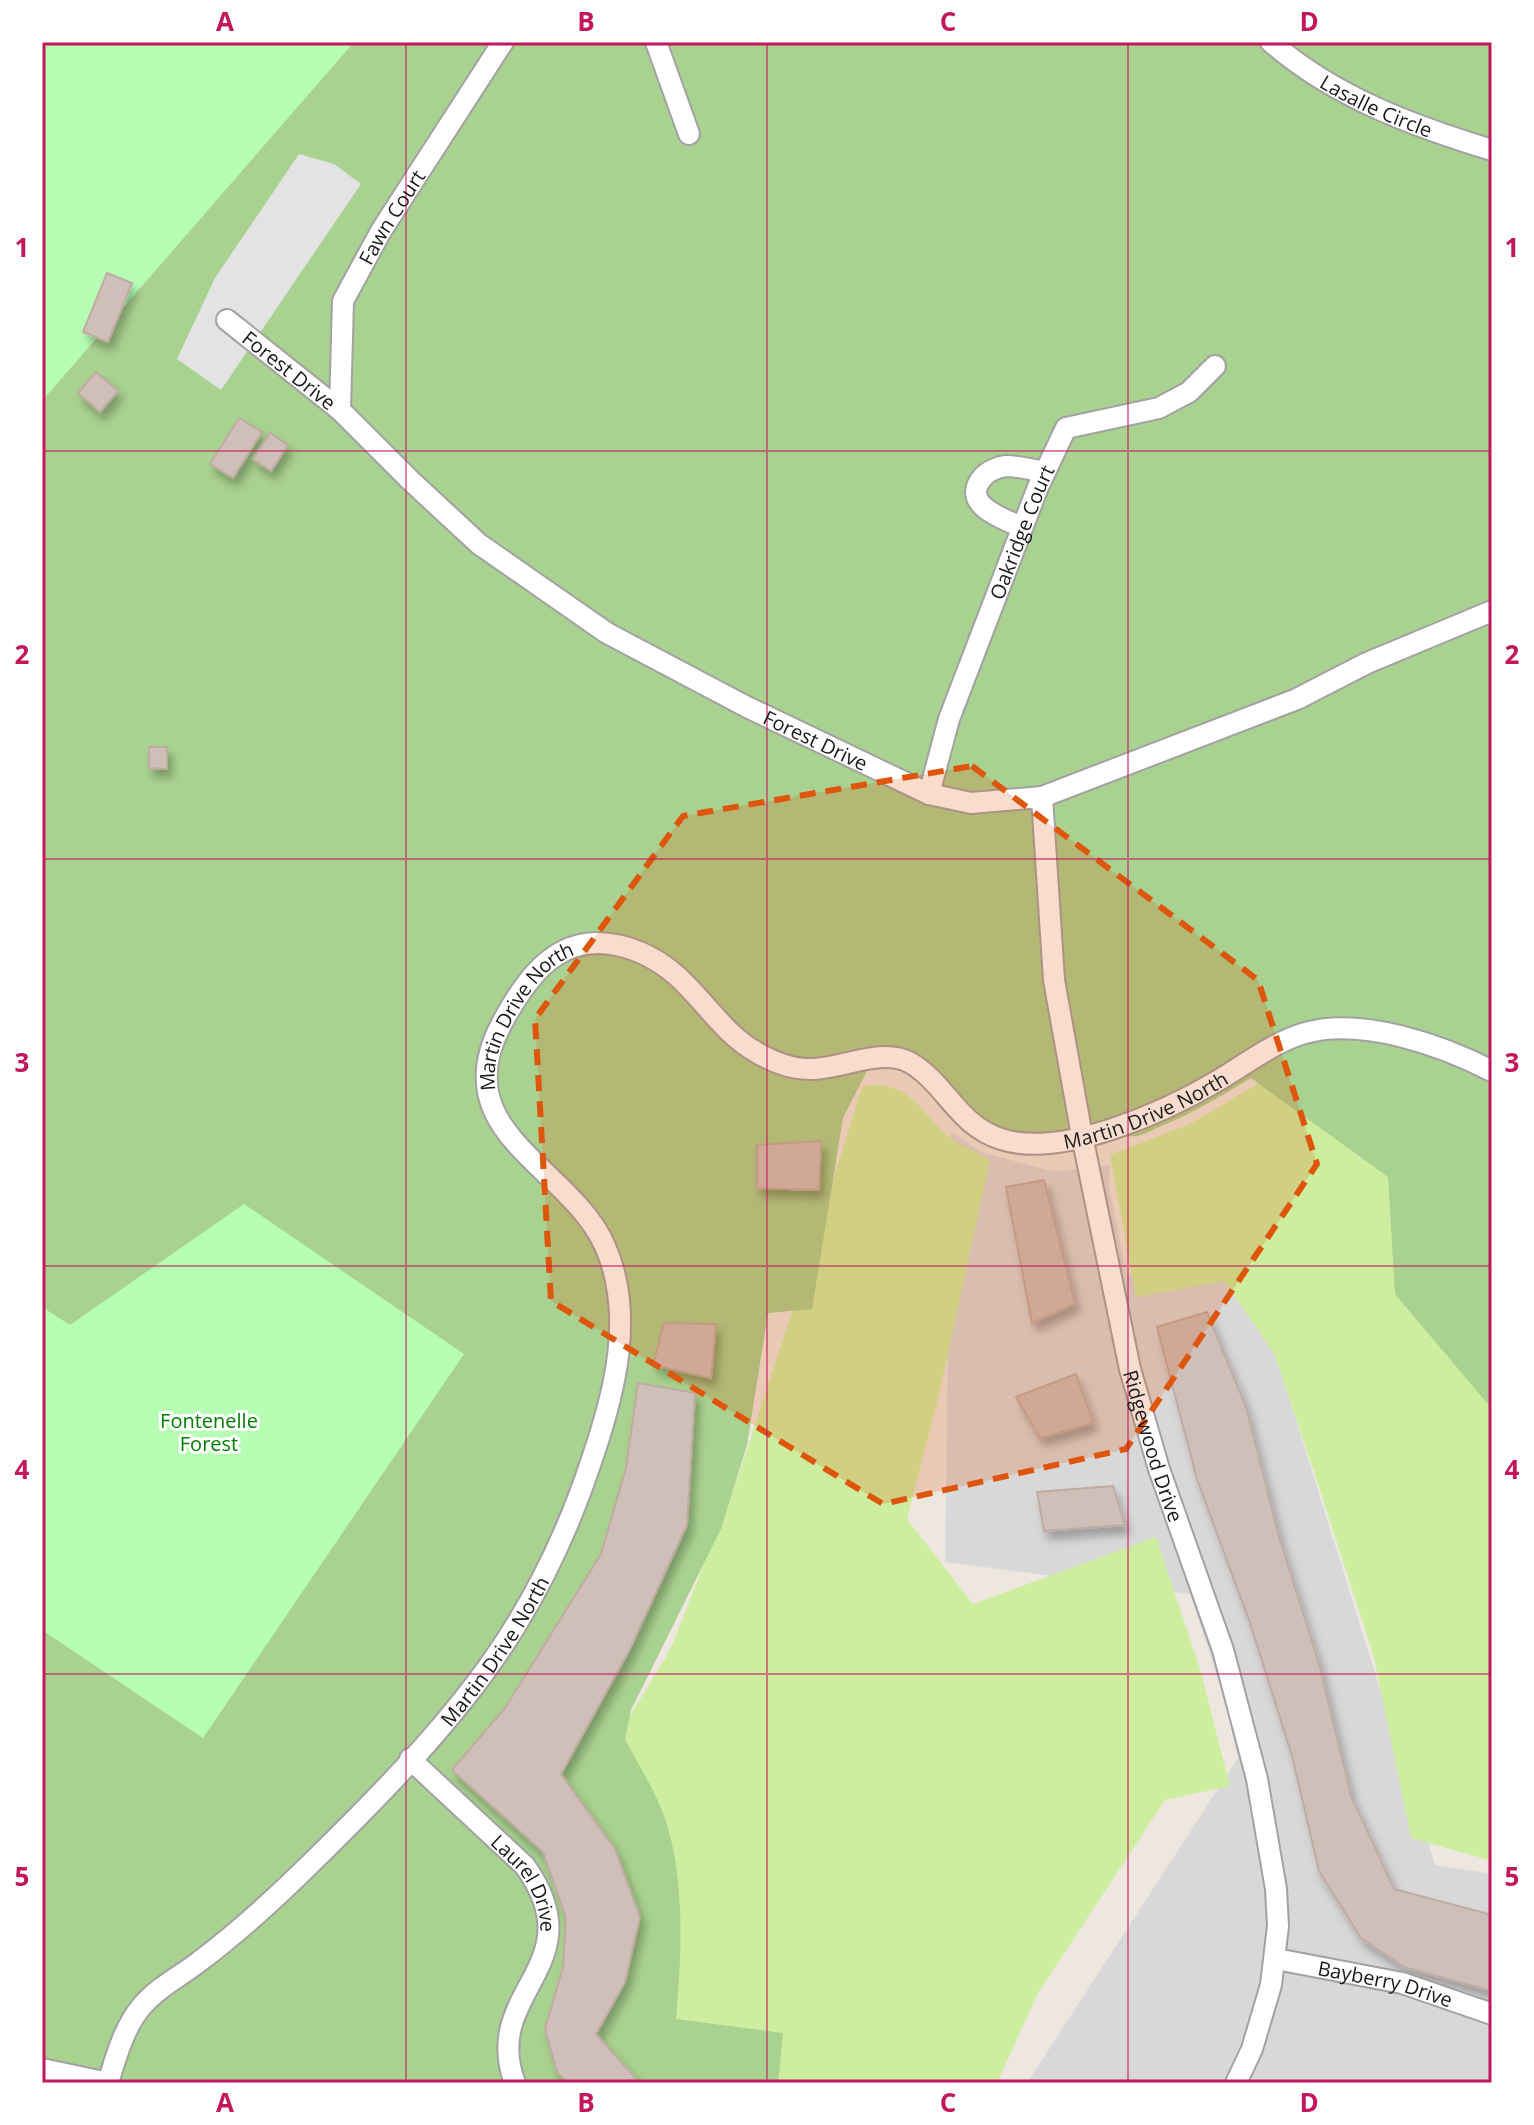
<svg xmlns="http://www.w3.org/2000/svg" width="1534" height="2125" font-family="'Open Sans',sans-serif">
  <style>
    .residential { fill: #d9d8d8 }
    .grass { fill: #ceee9f }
    .forest { fill: #a9d18f }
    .park { fill: #b7feb5 }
    .parking { fill: #e3e3e3 }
    .building { fill: #cebfb8; stroke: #c1aba0; stroke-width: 2; filter: url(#shadow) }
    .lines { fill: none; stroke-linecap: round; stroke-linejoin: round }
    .minor-casing { stroke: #a2a2a2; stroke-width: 24 }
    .minor { stroke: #fff; stroke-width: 20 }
    .marked { fill: #de560d; fill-opacity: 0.2; stroke: #de560d; stroke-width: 6; stroke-dasharray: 16 10; stroke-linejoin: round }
    .grid { fill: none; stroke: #c2185b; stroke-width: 2; stroke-opacity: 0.55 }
    .labels { text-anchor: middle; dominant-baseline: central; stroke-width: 6; stroke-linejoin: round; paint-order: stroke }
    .street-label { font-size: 20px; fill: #1b1b1b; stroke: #fff }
    .park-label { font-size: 20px; fill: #038001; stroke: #fff }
    .neatline { fill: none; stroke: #c2185b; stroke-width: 3 }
    .grid-label { font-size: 26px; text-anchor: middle; font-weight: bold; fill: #c2185b }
  </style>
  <defs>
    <filter id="shadow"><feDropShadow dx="4.5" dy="8" stdDeviation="4" flood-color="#0004"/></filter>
  </defs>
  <rect width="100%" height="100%" fill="#eee7df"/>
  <!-- residential -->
  <path class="residential" d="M951 1132 981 1152 1048 1170 1063 1171 1110 1165 1109 1187 1127 1276 1199 1254 1234 1286 1271 1340 1435 1865 1492 1874V2083H1027L1238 1758 1224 1698 1190 1594 945 1562Z"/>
  <!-- grass -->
  <g class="grass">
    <path d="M1261 1082 1448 1210 1492 1269V1861L1411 1838 1374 1657 1321 1493 1274 1353 1224 1281 1136 1297 1110 1155 1190 1124Z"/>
    <path d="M873 1085C915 1085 921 1115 950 1138 963 1147 977 1153 990 1160L941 1386 907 1519 973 1604 1156 1537 1200 1669 1230 1786 1165 1800 1038 1993 997 2083H671L593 1777 671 1648 738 1477 801 1285 862 1087Z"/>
  </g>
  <!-- forest -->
  <path class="forest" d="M42 42H1492V1409L1395 1294 1388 1177 1251 1078C1221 1096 1192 1114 1159 1127 1152 1130 1144 1135 1137 1136 1129 1137 1120 1135 1112 1136 1062 1141 1025 1168 976 1138 944 1119 930 1076 893 1066 886 1064 877 1067 869 1067L843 1118 812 1309 768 1313 747 1445 721 1529 631 1710 625 1739C635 1759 648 1779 657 1799 687 1862 682 1952 676 2019L783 2033 778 2083H42Z"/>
  <!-- park -->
  <g class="park">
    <path d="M42 42H354L42 401Z"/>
    <path d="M244 1204 464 1354 203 1738 42 1630V1307L70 1325Z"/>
  </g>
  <!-- parking -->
  <path class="parking" d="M299 154 334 164 361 184 221 390 177 359 215 278Z"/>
  <!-- building -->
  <g class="building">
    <path d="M107 273 132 283 108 342 83 332Z"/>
    <path d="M96 372 118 391 100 412 78 393Z"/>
    <path d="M239 418 262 432 233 478 210 464Z"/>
    <path d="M270 433 288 445 271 471 253 459Z"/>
    <path d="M149 747H167V769L149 768Z"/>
    <path d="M821 1141 819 1190 757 1188V1145Z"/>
    <path d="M1044 1180 1075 1304 1032 1323 1006 1187Z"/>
    <path d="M1207 1312 1246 1407 1280 1540 1320 1667 1351 1796 1394 1889 1492 1915V1991L1404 1967 1361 1938 1319 1871 1292 1756 1250 1623 1197 1479 1157 1327Z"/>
    <path d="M664 1323 716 1324 711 1378 653 1365Z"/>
    <path d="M1076 1374 1093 1423 1040 1438 1016 1397Z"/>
    <path d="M638 1383 695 1393 687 1525 630 1649 561 1774 615 1849 640 1917 625 1982 596 2034 640 2083H568L557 2072 545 2029 563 1967 566 1918 543 1852 452 1770 505 1708 601 1554 626 1468Z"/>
    <path d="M1113 1486 1125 1525 1044 1531 1037 1492Z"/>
  </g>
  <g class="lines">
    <defs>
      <g id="minor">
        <path d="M656 42 689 134"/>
        <path id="s1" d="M1271 42C1334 97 1413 126 1492 150"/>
        <path id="s2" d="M227 320 340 410 410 480 479 544 607 633 747 707 929 794 971 803 1042 797 1297 699 1367 663 1492 611"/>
        <path id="s3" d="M340 410 343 301 381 231 503 42"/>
        <path d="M1022 527C1003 519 959 504 983 477 988 471 998 467 1006 466 1019 466 1033 470 1045 472"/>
        <path id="s4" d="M929 794 949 719 1038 487 1066 428 1159 408 1189 392 1215 366"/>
        <path id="s5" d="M1042 797 1054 980 1082 1136 1130 1369 1159 1469 1223 1650 1257 1779 1276 1889 1278 1926 1271 1985 1252 2049 1236 2083"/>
        <path id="s6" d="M410 1759 525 1866C596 1966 480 1991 515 2083"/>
        <path id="s7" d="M1276 1959 1402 1983 1492 2014"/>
        <path d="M42 2069 108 2083"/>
        <path id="s8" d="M108 2083C116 2057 124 2027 142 2006 158 1987 181 1976 200 1961 236 1934 269 1904 301 1873 375 1801 463 1713 516 1625 548 1573 573 1517 592 1459 615 1392 635 1314 605 1246 569 1165 443 1133 502 1023 515 999 532 971 555 956 594 930 644 947 677 976 705 1001 724 1034 756 1052 773 1062 793 1070 813 1069 843 1068 881 1048 909 1062 945 1082 957 1125 1001 1139 1062 1159 1167 1111 1219 1080 1246 1064 1274 1042 1305 1033 1362 1017 1441 1045 1492 1071"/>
      </g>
    </defs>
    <!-- minor casing -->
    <use href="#minor" class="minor-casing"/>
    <!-- minor -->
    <use href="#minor" class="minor"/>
  </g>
  <!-- marked area -->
  <path class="marked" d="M972 766 1258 980 1317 1164 1126 1449 883 1504 551 1301 535 1019 683 816Z"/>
  <!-- grid -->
  <path class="grid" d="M406 42V2083M767 42V2083M1128 42V2083M42 451H1492M42 859H1492M42 1266H1492M42 1674H1492"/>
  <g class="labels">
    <!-- street labels -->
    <g class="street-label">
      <text stroke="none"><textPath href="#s1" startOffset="124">Lasalle Circle</textPath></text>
      <text stroke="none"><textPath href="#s3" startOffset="206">Fawn Court</textPath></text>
      <text stroke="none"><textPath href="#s2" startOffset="80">Forest Drive</textPath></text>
      <text stroke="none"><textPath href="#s4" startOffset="278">Oakridge Court</textPath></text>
      <text stroke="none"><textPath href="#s2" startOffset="728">Forest Drive</textPath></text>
      <text stroke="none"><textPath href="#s8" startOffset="1308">Martin Drive North</textPath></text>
      <text stroke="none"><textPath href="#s8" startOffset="2050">Martin Drive North</textPath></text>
      <text stroke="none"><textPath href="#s5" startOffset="660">Ridgewood Drive</textPath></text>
      <text stroke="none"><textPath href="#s8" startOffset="588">Martin Drive North</textPath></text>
      <text stroke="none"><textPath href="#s6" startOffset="172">Laurel Drive</textPath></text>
      <text stroke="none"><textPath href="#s7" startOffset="112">Bayberry Drive</textPath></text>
    </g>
    <!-- park labels -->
    <g class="park-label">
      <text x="209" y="1420">Fontenelle<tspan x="209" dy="23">Forest</tspan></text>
    </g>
  </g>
  <!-- border -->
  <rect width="1534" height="2125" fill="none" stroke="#ffffff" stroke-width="88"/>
  <rect x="44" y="44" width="1446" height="2037" class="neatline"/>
  <g class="grid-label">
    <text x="225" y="31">A</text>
    <text x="586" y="31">B</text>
    <text x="948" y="31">C</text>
    <text x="1309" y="31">D</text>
    <text x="22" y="257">1</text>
    <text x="1512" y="257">1</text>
    <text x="22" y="664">2</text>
    <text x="1512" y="664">2</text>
    <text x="22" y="1072">3</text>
    <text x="1512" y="1072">3</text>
    <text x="22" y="1479">4</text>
    <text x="1512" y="1479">4</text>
    <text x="22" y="1886">5</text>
    <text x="1512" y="1886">5</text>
    <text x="225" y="2112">A</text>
    <text x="586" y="2112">B</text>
    <text x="948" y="2112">C</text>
    <text x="1309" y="2112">D</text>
  </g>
</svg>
